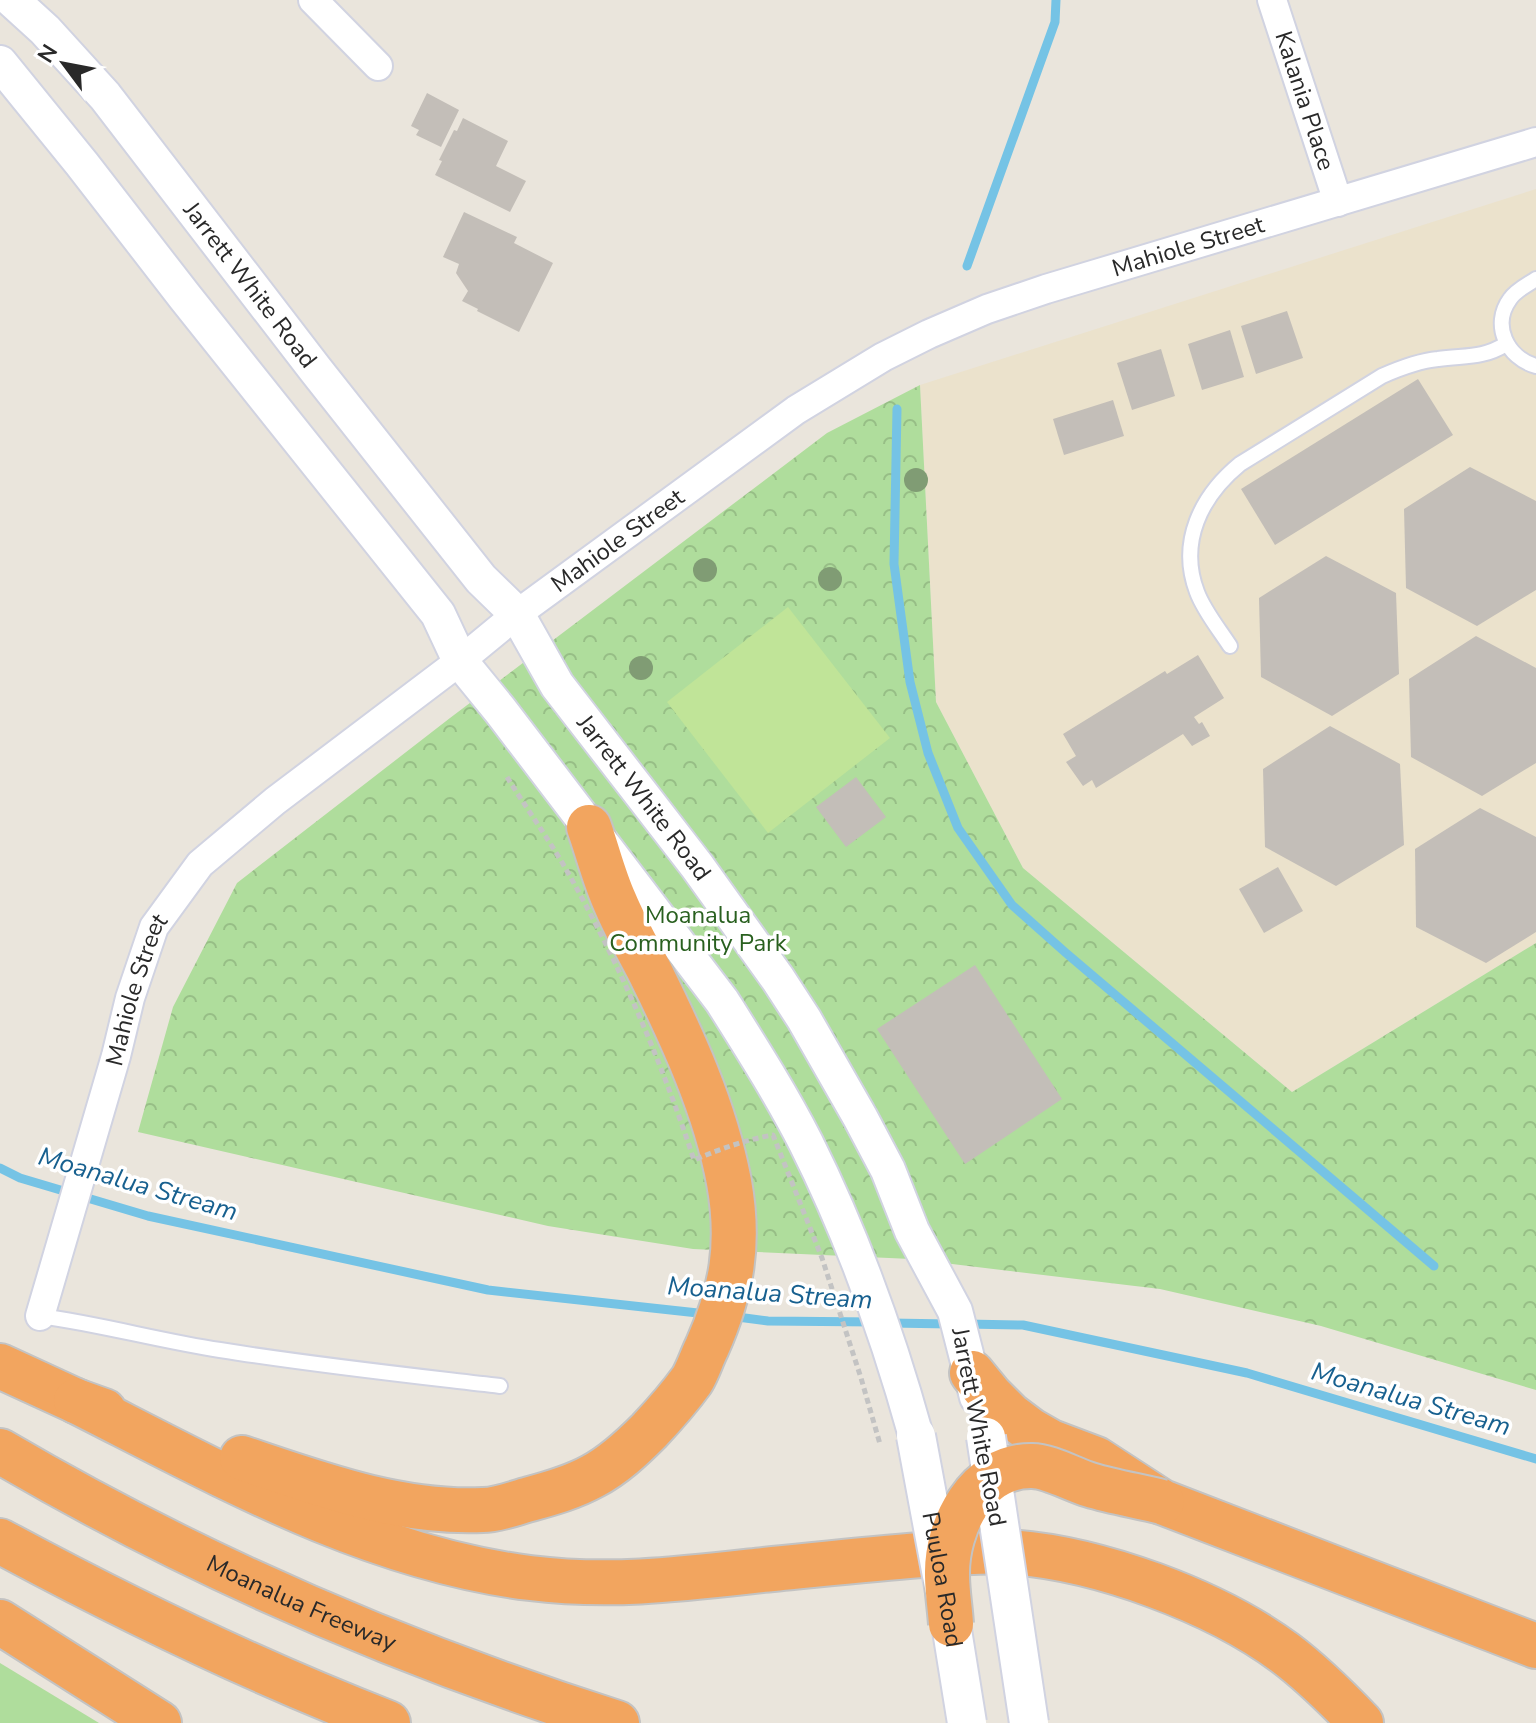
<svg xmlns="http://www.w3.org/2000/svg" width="1536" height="1723" font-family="'Nunito Sans',sans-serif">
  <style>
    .education { fill: #ebe2cc }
    .grass { fill: #afdd9c }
    .park { fill: url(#park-crowns) }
    .pitch { fill: #c0e498 }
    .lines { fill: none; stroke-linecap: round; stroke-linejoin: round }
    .stream { stroke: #75c3e5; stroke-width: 9 }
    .building { fill: #c3beb8 }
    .service-casing { stroke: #d1d3e1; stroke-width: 18 }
    .minor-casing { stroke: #d1d3e1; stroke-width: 32 }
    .tertiary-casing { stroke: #d1d3e1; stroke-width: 38 }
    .motorway-casing { stroke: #c3c3c3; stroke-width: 48 }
    .service { stroke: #fff; stroke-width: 14 }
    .minor { stroke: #fff; stroke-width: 28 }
    .tertiary { stroke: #fff; stroke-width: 34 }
    .motorway { stroke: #f2a55f; stroke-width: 44 }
    .secondary-bridge-casing { stroke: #d1d3e1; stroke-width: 42; stroke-linecap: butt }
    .motorway-bridge-casing { stroke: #c3c3c3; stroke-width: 48; stroke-linecap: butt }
    .path-bridge { stroke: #c3c3c3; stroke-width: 5; stroke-dasharray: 6 4; stroke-linecap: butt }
    .secondary-bridge { stroke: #fff; stroke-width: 38 }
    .motorway-bridge { stroke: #f2a55f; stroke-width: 44 }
    .tree { fill: #809c74 }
    .labels { text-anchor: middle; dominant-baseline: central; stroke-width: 7; stroke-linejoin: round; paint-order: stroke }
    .street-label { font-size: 24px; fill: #292929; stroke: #fff }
    .park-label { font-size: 24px; fill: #29601f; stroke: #fff }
    .water-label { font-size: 26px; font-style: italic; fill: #17608f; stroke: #fff }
  </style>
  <defs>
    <pattern id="park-crowns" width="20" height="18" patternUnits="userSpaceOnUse" patternTransform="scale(2)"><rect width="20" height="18" fill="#afdd9c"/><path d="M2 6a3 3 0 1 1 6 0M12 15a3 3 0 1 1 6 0" fill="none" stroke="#97be86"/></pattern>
  </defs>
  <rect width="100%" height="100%" fill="#eae5dc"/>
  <!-- education -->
  <path class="education" d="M1536 189V943L1292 1092 1023 868 936 702 920 385Z"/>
  <!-- grass -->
  <path class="grass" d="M0 1663 99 1723H0Z"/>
  <!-- park -->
  <path class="park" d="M920 385 936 702 1023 868 1292 1092 1536 943V1390L1321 1326 1160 1289 911 1259 693 1249 548 1226 138 1132 173 1007 237 883 450 718 827 433Z"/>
  <!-- pitch -->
  <path class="pitch" d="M788 607 890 738 768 833 667 702Z"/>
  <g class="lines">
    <!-- stream -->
    <g class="stream">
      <path d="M967 266 1055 22 1056 0"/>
      <path d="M897 409 894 564 910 682 928 753 958 828 1012 905 1066 953 1434 1266"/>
      <path d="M0 1168 20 1178 148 1216 488 1290 707 1314"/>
      <path d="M730 1316 768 1321 875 1322"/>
      <path d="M890 1323 951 1324"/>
      <path d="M966 1324 1023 1325 1247 1373 1536 1459"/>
    </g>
  </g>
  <!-- building -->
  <g class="building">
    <path d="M427 93 459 110 441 147 416 135 419 130 411 126Z"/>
    <path d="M463 118 508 141 496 166 526 181 510 212 435 175 442 161 439 160 454 130 457 131Z"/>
    <path d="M464 212 517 237 514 243 553 263 519 332 477 311 478 309 462 301 468 291 456 273 459 264 443 257Z"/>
    <path d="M1287 311 1303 358 1256 374 1241 326Z"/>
    <path d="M1230 330 1244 377 1202 390 1188 344Z"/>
    <path d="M1161 349 1175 396 1132 410 1117 363Z"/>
    <path d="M1418 379 1453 435 1275 545 1241 489Z"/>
    <path d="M1113 400 1124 436 1064 455 1053 419Z"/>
    <path d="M1470 467 1536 501V590L1477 626 1406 588 1404 509Z"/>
    <path d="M1326 556 1396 593 1399 674 1332 716 1261 677 1259 598Z"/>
    <path d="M1476 636 1536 668V763L1482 796 1411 757 1409 679Z"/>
    <path d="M1198 655 1224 698 1194 717 1199 724 1202 722 1210 736 1192 746 1183 734 1096 788 1092 780 1083 786 1066 762 1076 756 1063 734 1165 671 1167 674Z"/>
    <path d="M1330 726 1400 764 1404 845 1336 886 1265 847 1263 769Z"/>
    <path d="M856 777 886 817 846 847 816 807Z"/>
    <path d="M1480 808 1536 837V932L1486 963 1416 927 1415 849Z"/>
    <path d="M1278 867 1303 911 1264 933 1239 889Z"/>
    <path d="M975 965 1062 1099 965 1164 877 1029Z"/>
  </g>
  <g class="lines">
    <defs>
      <g id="service">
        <path d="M1536 279C1527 285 1516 290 1510 299 1491 325 1507 358 1536 366"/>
        <path d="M1230 646C1219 629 1204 611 1197 592 1178 542 1201 496 1240 464L1382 376C1400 368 1418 361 1438 359 1464 355 1482 359 1506 344"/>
        <path d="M40 1316C100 1324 160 1341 220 1350 313 1365 407 1375 500 1386"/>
      </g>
      <g id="minor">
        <path d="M313 0 378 66"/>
        <path id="s1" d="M1272 0 1338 202"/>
        <path id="s2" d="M40 1316 116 1056 130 998 154 927 200 864 275 801 460 661 517 614 796 410 883 357 929 334 987 309 1046 289 1536 142"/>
      </g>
      <g id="tertiary">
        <path id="s3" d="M12 0 45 30 105 96 315 369 481 579 517 614 557 685 697 866 778 979 804 1019 860 1117 888 1170 912 1231 955 1311 977 1397"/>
        <path d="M0 63 82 164 185 297 438 614 460 661 500 710 722 1001C751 1047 781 1094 806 1143 853 1237 888 1335 916 1436"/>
      </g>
      <g id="motorway">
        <path d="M0 1366 76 1401 104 1411"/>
        <path d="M972 1373 990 1395 1010 1415 1030 1430 1051 1442 1096 1459 1162 1502 1536 1646"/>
        <path d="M76 1401C220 1474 368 1558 530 1578 611 1588 682 1579 763 1570 815 1565 868 1559 921 1555 950 1553 981 1550 1010 1552 1098 1558 1215 1601 1285 1653 1313 1674 1337 1698 1361 1723"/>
        <path id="s4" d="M0 1451C194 1565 403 1655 617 1723"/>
        <path d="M242 1458C319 1484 400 1514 483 1510 498 1510 515 1503 530 1499 552 1493 573 1487 593 1476 614 1465 632 1448 649 1431 664 1415 679 1398 692 1380 698 1370 702 1357 707 1347 732 1291 740 1243 729 1182 715 1108 683 1039 650 972 638 949 625 926 615 902 604 878 598 852 589 827"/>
        <path d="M0 1541C126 1609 254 1671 388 1723"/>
        <path d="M0 1622 159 1723"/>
      </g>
    </defs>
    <!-- service casing -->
    <use href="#service" class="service-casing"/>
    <!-- minor casing -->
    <use href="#minor" class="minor-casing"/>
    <!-- tertiary casing -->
    <use href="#tertiary" class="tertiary-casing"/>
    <!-- motorway casing -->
    <use href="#motorway" class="motorway-casing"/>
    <!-- service -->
    <use href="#service" class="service"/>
    <!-- minor -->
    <use href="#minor" class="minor"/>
    <!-- tertiary -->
    <use href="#tertiary" class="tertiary"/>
    <!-- motorway -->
    <use href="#motorway" class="motorway"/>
    <defs>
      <g id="secondary-bridge">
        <path id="s5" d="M916 1436 951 1624 967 1723"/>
        <path d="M986 1437 1029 1723"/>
      </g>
      <path id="motorway-bridge" d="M951 1624C950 1608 947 1591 947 1575 946 1527 977 1465 1032 1466 1049 1466 1073 1480 1090 1485 1113 1492 1138 1496 1162 1502"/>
    </defs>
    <!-- secondary-bridge casing -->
    <use href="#secondary-bridge" class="secondary-bridge-casing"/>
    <!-- motorway-bridge casing -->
    <use href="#motorway-bridge" class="motorway-bridge-casing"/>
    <!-- path-bridge -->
    <path class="path-bridge" d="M507 777C525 806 545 834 563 864 617 958 660 1057 694 1160 720 1149 745 1140 773 1135L822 1258 861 1378 880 1444"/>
    <!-- secondary-bridge -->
    <use href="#secondary-bridge" class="secondary-bridge"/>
    <!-- motorway-bridge -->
    <use href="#motorway-bridge" class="motorway-bridge"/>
  </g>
  <!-- trees -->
  <g class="tree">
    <circle cx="916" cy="480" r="12"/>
    <circle cx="705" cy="570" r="12"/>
    <circle cx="830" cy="579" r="12"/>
    <circle cx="641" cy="668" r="12"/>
  </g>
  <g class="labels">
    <!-- street labels -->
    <g class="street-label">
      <text stroke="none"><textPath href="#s1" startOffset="106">Kalania Place</textPath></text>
      <text stroke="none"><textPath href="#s2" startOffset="1660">Mahiole Street</textPath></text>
      <text stroke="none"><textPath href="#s3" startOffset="372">Jarrett White Road</textPath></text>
      <text stroke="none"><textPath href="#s2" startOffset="1012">Mahiole Street</textPath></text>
      <text stroke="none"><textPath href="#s3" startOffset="1020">Jarrett White Road</textPath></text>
      <text stroke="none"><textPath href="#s2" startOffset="340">Mahiole Street</textPath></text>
      <text transform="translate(979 1427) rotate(79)">Jarrett White Road</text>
      <text stroke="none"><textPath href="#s5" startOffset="146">Puuloa Road</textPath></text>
      <text stroke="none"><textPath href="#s4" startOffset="338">Moanalua Freeway</textPath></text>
    </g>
    <!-- park labels -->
    <g class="park-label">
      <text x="698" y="915">Moanalua<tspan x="698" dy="28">Community Park</tspan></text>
    </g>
    <!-- water labels -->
    <g class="water-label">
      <text transform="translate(138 1184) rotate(16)">Moanalua Stream</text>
      <text transform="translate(770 1293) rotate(4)">Moanalua Stream</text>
      <text transform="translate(1411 1399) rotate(16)">Moanalua Stream</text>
    </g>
  </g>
  <!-- north arrow -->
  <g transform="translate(64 64) rotate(302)" stroke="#ffffff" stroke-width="6" paint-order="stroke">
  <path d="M0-6L14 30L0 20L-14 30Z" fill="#292929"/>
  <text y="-12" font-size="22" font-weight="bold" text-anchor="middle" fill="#292929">N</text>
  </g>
</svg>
